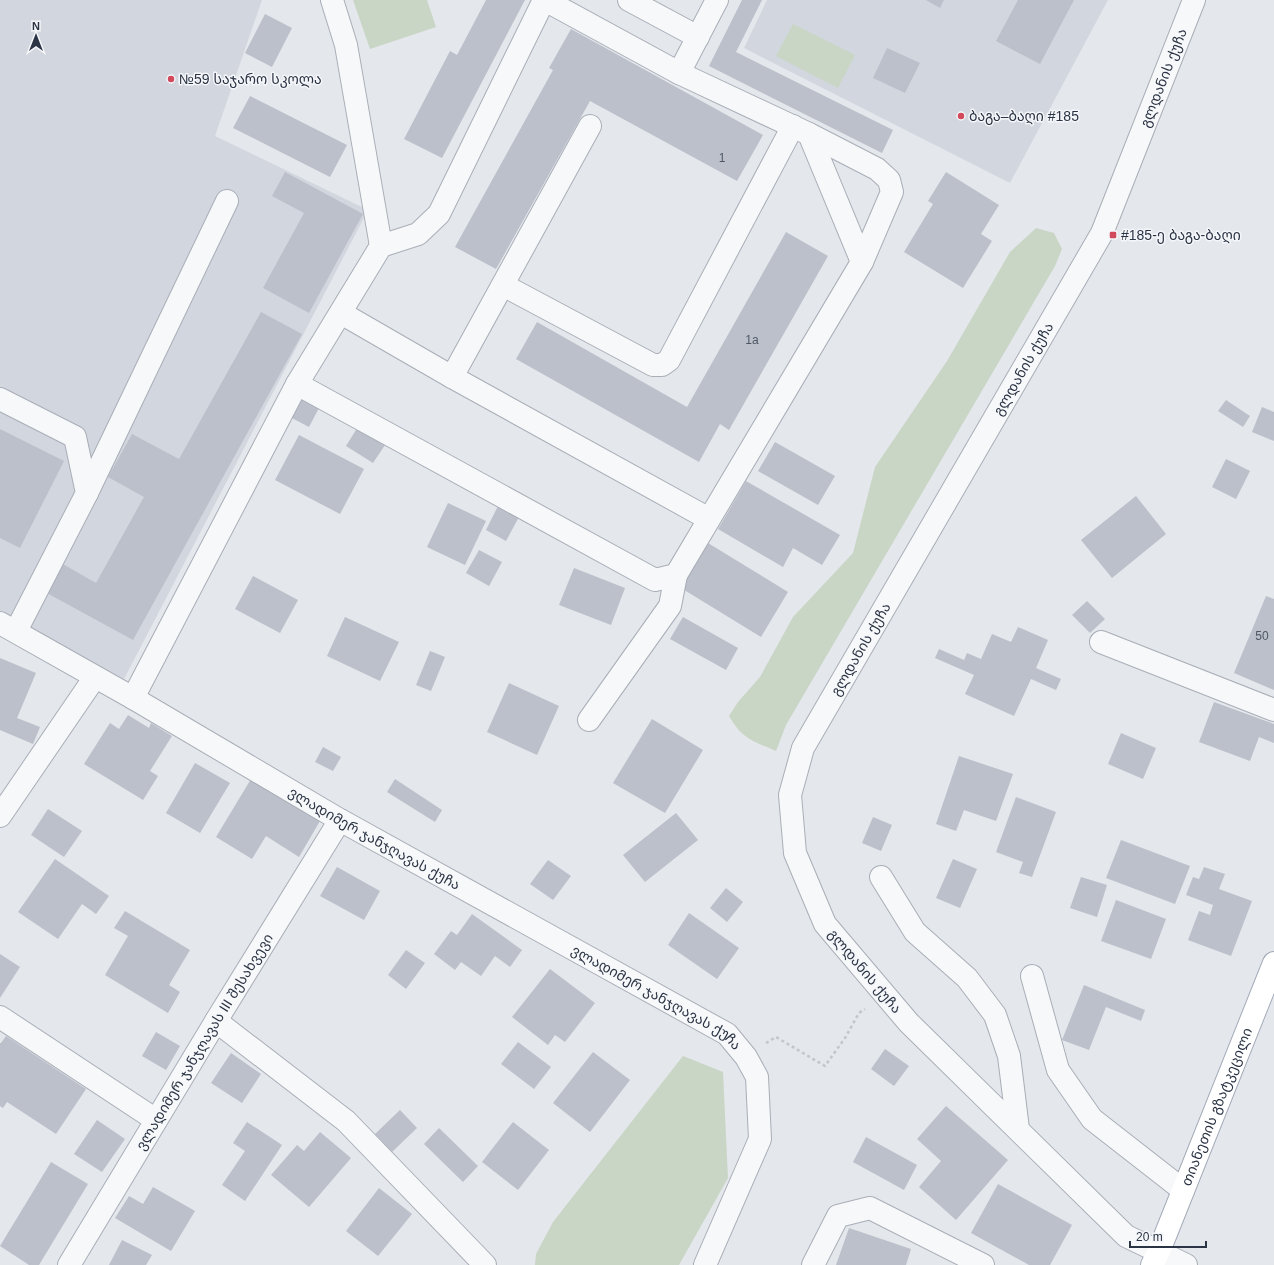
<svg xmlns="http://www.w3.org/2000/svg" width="1274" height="1265" font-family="Arial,'Noto Sans Georgian',sans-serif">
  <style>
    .built { fill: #d2d6de }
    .green { fill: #c9d6c5 }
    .building { fill: #bbc0ca }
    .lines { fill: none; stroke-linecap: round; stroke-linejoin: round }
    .minor-casing { stroke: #a9aeb7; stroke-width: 24 }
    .major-casing { stroke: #a3abb8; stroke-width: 24 }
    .path { stroke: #c2c5cb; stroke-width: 2.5; stroke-dasharray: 3 3; stroke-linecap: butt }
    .minor { stroke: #f7f8fa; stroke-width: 22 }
    .major { stroke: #fff; stroke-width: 22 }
    .poi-dot { fill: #d1495b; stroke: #f4f6f9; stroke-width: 1.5 }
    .labels { text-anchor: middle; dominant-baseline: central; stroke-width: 3; stroke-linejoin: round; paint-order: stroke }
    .number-label { font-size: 12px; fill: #4f5766 }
    .street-label { font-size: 14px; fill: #2b3445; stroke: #f4f6f9 }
    .poi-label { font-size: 14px; fill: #2b3445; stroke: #f4f6f9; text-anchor: start }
  </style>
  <rect width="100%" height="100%" fill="#e4e7ec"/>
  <!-- built -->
  <g class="built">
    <path d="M0 0H262L215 136 368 210 124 679 0 612Z"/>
    <path d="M767 0H1108L1010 183 744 48Z"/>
  </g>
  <!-- green -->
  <g class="green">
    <path d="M353 0H427L436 27 370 49Z"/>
    <path d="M793 24 855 55 838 88 776 56Z"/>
    <path d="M1036 228 1054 233 1062 249 1055 266 786 725 776 751C753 741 742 739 729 716L738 702 760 677 793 617 853 553 875 467 947 361 1010 252Z"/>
    <path d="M683 1056 723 1072 728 1178 679 1265H535L536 1254 553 1222Z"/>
  </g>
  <!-- building -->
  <g class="building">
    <path d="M486 0H525L442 158 404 139 450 51 457 55Z"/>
    <path d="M742 0H762L736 52 893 130 882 153 709 66Z"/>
    <path d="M926 0H944L940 8Z"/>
    <path d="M1018 0H1074L1040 64 996 41Z"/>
    <path d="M265 14 292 28 272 67 245 53Z"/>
    <path d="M571 29 763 135 737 181 590 101 496 269 455 247 553 70 549 68Z"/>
    <path d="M887 48 920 63 905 93 873 78Z"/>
    <path d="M250 96 347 145 330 177 233 128Z"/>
    <path d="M285 172 363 214 309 313 263 288 304 213 272 196Z"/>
    <path d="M946 172 999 205 981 234 992 241 963 288 904 252 933 204 928 201Z"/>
    <path d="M786 232 828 256 729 430 720 424 699 462 516 359 537 322 687 407Z"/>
    <path d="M261 312 302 334 133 640 45 592 61 563 96 583 144 497 108 477 132 434 179 459Z"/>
    <path d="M299 397 319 408 309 427 288 416Z"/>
    <path d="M1226 400 1250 416 1243 427 1218 411Z"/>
    <path d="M1262 407 1274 412V441L1252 432Z"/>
    <path d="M359 425 387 442 373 463 346 446Z"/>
    <path d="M0 429 64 461 20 548 0 538Z"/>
    <path d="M299 435 364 469 340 514 275 480Z"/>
    <path d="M775 442 835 476 818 505 758 471Z"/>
    <path d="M1226 459 1250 471 1236 499 1212 487Z"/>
    <path d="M746 481 840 535 822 565 793 548 783 567 718 529Z"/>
    <path d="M1136 496 1166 534 1112 578 1081 540Z"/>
    <path d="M448 503 486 521 465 565 427 547Z"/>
    <path d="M498 506 519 517 506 541 486 530Z"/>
    <path d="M708 543 788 592 761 637 681 588Z"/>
    <path d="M479 550 502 562 489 586 466 573Z"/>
    <path d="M574 568 625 588 611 625 559 605Z"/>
    <path d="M253 576 298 600 280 633 235 609Z"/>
    <path d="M1266 596 1274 599V690L1234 673Z"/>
    <path d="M1087 601 1105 619 1090 633 1072 615Z"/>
    <path d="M345 617 399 642 380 681 327 656Z"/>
    <path d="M683 617 738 648 726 670 670 639Z"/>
    <path d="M1018 627 1048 640 1036 668 1061 679 1056 690 1031 679 1014 716 965 694 974 675 935 658 939 649 964 660 967 653 981 659 992 634 1011 642Z"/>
    <path d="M430 651 445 657 431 691 416 685Z"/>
    <path d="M0 658 36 673 17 718 40 727 33 744 0 730Z"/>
    <path d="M509 683 559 706 537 755 487 732Z"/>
    <path d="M1214 702 1274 724V743L1259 737 1250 761 1199 742Z"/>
    <path d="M128 715 149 728 151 723 172 736 150 771 158 776 143 800 84 764 110 723 119 729Z"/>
    <path d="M652 719 703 750 665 813 613 783Z"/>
    <path d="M1121 733 1156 748 1143 779 1108 764Z"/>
    <path d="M323 747 341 757 333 771 315 762Z"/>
    <path d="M959 756 1013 774 996 821 964 810 956 831 936 824Z"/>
    <path d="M195 763 230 783 200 833 166 813Z"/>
    <path d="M251 779 320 821 299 857 266 836 252 859 216 837Z"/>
    <path d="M395 779 442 810 435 822 387 792Z"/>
    <path d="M1016 797 1056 812 1032 877 1019 873 1023 862 996 852Z"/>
    <path d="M48 809 82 831 64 857 31 835Z"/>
    <path d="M676 813 698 840 645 882 623 855Z"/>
    <path d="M873 817 892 825 881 851 862 843Z"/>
    <path d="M1121 840 1190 866 1175 904 1106 878Z"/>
    <path d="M55 859 109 896 96 914 82 904 58 939 18 912Z"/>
    <path d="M953 859 977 869 960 908 936 898Z"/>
    <path d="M548 860 571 876 553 900 530 884Z"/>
    <path d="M337 867 380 891 364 920 320 896Z"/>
    <path d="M1204 867 1225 874 1219 889 1252 901 1231 956 1188 940 1199 911 1210 915 1213 905 1186 895 1193 877 1199 879Z"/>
    <path d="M1081 877 1107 885 1097 917 1070 908Z"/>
    <path d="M726 888 743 902 727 922 710 908Z"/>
    <path d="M1116 900 1166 919 1151 959 1101 941Z"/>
    <path d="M125 911 190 950 169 985 180 992 168 1013 105 975 128 936 114 928Z"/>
    <path d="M689 913 739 948 717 979 668 945Z"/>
    <path d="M472 914 522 950 510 967 495 956 481 976 461 962 455 970 434 954 451 931 457 935Z"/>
    <path d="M406 950 425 963 406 989 388 975Z"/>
    <path d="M0 954 20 967 0 998Z"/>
    <path d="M550 969 595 1003 565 1042 555 1035 548 1045 512 1017Z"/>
    <path d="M1084 985 1145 1010 1141 1021 1106 1007 1089 1050 1062 1040Z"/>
    <path d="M156 1032 180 1046 166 1070 142 1056Z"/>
    <path d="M6 1036 86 1089 56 1134 7 1102 3 1108 0 1106V1043H1Z"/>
    <path d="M518 1042 551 1067 534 1089 501 1064Z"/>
    <path d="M885 1049 909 1066 894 1086 871 1069Z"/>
    <path d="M593 1052 630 1080 590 1132 553 1103Z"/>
    <path d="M231 1053 261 1074 242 1103 211 1083Z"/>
    <path d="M946 1106 1008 1160 956 1220 919 1187 941 1161 917 1139Z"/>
    <path d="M400 1110 417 1128 392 1152 375 1134Z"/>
    <path d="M97 1120 125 1139 102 1172 74 1154Z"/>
    <path d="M247 1122 282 1145 245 1201 222 1185 245 1151 233 1143Z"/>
    <path d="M513 1122 549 1150 518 1190 482 1162Z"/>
    <path d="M439 1128 478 1166 463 1182 424 1144Z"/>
    <path d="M320 1132 351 1158 309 1207 271 1175 297 1145 304 1151Z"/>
    <path d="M866 1137 917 1165 904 1190 853 1162Z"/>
    <path d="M51 1162 88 1184 39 1265H29L0 1246Z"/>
    <path d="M998 1184 1072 1225 1050 1265H1029L971 1233Z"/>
    <path d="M153 1187 195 1211 171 1251 115 1218 129 1196 143 1204Z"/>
    <path d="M379 1188 412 1214 378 1256 346 1231Z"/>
    <path d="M849 1228 911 1249 906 1265H836Z"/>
    <path d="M122 1240 152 1255 146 1265H109Z"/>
  </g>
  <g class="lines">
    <defs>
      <g id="minor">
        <path d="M332 0 346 45 381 246"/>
        <path d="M629 0 698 37"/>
        <path d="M679 73 717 0"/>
        <path d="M809 134 877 169 889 180 892 192 862 262"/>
        <path d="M503 285 653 365H662L669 360 793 126"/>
        <path d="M341 313 452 377 709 519"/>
        <path d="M452 377 590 126"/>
        <path d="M297 384 655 580 676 575 862 262 809 134 679 73 545 0"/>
        <path d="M0 399 75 437 87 493 16 631"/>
        <path d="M87 493 227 201"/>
        <path id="s1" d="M0 623 133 698 340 820 727 1034 746 1057 757 1077 760 1139 705 1265"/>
        <path d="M1101 642 1274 710"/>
        <path d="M133 698 297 384 381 246 418 234 439 214 544 0"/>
        <path d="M589 720 670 606 676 575"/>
        <path d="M0 816 95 677"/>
        <path d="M881 877 915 932 967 978 995 1015 1009 1056 1018 1129"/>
        <path d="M1032 976 1058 1070 1092 1119 1183 1190"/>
        <path d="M0 1017 156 1120"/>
        <path d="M216 1021 346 1121 485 1265"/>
        <path id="s2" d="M69 1265 216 1021 340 820"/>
        <path d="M813 1265 838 1216 870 1208 983 1265"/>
        <path id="s3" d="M1186 1265 1126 1236 909 1023 825 924 795 853 790 795 803 748 1102 233 1194 0"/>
      </g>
      <g id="major">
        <path id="s4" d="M1152 1265 1159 1251 1274 963"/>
      </g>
    </defs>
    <!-- minor casing -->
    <use href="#minor" class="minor-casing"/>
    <!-- major casing -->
    <use href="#major" class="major-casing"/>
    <!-- path -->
    <path class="path" d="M766 1043 776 1037 825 1066 845 1038 859 1013 865 1009"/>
    <!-- minor -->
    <use href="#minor" class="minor"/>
    <!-- major -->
    <use href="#major" class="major"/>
  </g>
  <!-- markers -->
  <g class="poi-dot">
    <circle cx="171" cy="79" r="4"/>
    <circle cx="961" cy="116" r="4"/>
    <rect x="1109" y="231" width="8" height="8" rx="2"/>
  </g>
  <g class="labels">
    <!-- number labels -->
    <g class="number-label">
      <text x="722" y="158">1</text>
      <text x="752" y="340">1a</text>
      <text x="1262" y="636">50</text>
    </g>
    <!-- street labels -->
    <g class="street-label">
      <text stroke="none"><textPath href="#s3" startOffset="1447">გლდანის ქუჩა</textPath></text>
      <text stroke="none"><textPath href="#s3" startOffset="1123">გლდანის ქუჩა</textPath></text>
      <text stroke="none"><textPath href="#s3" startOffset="799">გლდანის ქუჩა</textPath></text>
      <text stroke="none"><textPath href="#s1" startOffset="432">ვლადიმერ ჯანჯღავას ქუჩა</textPath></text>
      <text transform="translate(865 971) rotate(50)">გლდანის ქუჩა</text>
      <text stroke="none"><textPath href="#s1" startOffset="756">ვლადიმერ ჯანჯღავას ქუჩა</textPath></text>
      <text stroke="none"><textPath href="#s2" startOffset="261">ვლადიმერ ჯანჯღავას III შესახვევი</textPath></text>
      <text stroke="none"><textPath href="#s4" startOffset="171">თიანეთის გზატკეცილი</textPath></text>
    </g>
    <!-- poi labels -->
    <g class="poi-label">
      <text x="179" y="79">№59 საჯარო სკოლა</text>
      <text x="969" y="116">ბაგა–ბაღი #185</text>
      <text x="1121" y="235">#185-ე ბაგა-ბაღი</text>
    </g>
  </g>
  <!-- north arrow -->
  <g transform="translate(36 36)" stroke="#f4f6f9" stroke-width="3" paint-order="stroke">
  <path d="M0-3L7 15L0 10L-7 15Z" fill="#2b3445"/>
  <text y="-6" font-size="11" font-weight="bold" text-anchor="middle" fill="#2b3445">N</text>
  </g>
  <!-- scale -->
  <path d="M1130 1241v6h76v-6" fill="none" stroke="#2b3445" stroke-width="2"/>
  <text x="1136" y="1241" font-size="12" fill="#2b3445" stroke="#f4f6f9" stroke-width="3" paint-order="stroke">20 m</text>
</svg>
